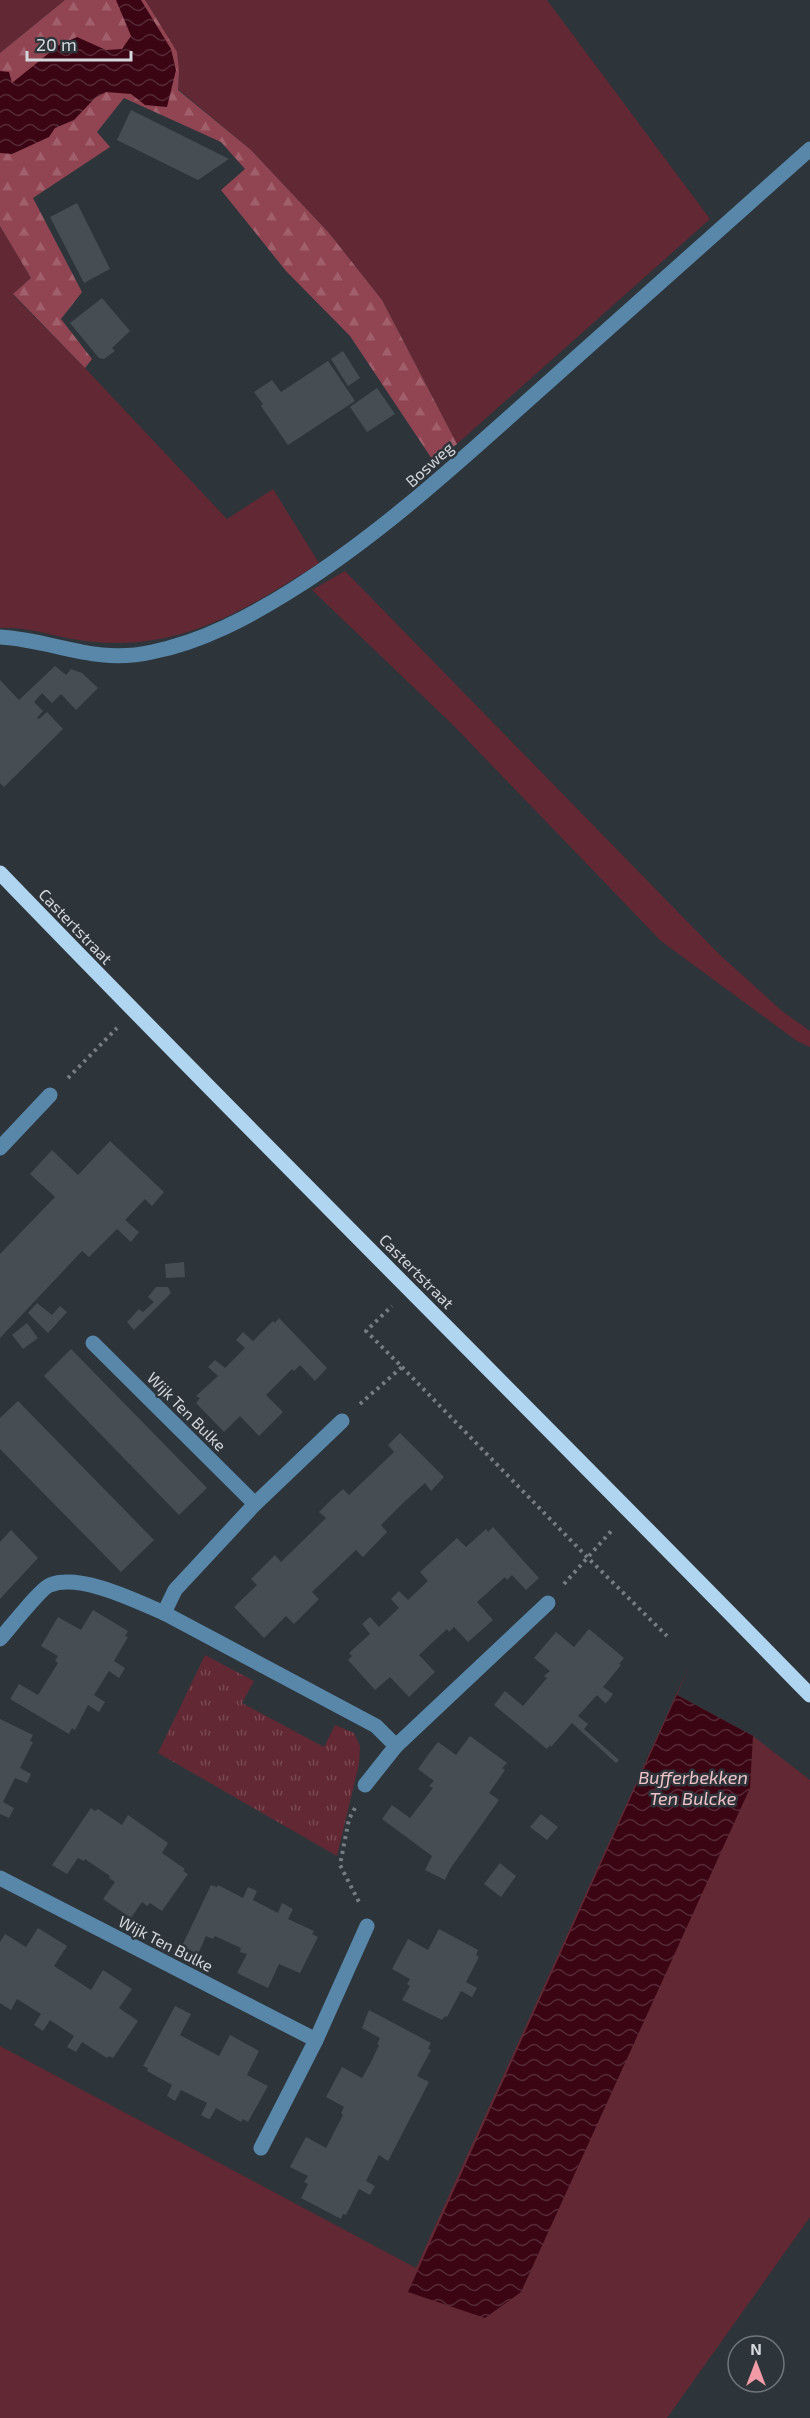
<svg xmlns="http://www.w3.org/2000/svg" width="810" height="2418" font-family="'Exo 2',sans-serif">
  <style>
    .green { fill: #622934 }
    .forest { fill: url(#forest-firs) }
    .park { fill: url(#park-tufts) }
    .water { fill: url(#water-waves) }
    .building { fill: #464e54 }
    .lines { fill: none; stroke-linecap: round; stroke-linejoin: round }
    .path { stroke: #777d82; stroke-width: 4; stroke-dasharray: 3 4.5; stroke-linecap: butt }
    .minor { stroke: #5887aa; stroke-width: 15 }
    .major { stroke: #b0d5f1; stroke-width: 15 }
    .labels { text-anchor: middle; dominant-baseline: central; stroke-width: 5; stroke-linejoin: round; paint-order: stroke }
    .street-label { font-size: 16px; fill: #d4d8dc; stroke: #2d343a }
    .water-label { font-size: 18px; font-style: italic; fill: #f1c3c8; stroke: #2d343a }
  </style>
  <defs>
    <pattern id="forest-firs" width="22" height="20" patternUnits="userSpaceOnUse" patternTransform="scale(1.5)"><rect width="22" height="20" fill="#914552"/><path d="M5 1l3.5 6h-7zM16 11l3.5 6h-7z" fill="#a05f6a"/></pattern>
    <pattern id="park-tufts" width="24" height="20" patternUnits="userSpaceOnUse" patternTransform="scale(1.5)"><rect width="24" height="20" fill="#622934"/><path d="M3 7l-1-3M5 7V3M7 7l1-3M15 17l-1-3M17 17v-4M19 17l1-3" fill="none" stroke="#784751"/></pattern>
    <pattern id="water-waves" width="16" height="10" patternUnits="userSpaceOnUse" patternTransform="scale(1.5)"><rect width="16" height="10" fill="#3b0514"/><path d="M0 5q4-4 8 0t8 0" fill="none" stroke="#562936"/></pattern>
  </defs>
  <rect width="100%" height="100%" fill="#2d343a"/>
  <!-- green -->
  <g class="green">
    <path d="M0 0H65L0 53Z"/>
    <path d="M145 0H547L710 219 457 444 382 300 329 233 251 150 178 89 179 71Z"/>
    <path d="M0 226 31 278 13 295 85 368 227 519 273 489 319 563C247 609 183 650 95 642 62 640 32 626 0 628Z"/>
    <path d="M345 571 719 954 782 1011 810 1031V1047L797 1041 661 941 454 726 312 590Z"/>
    <path d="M689 1666 677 1695 753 1736 810 1780V2217L667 2418H0V2046L416 2268Z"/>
  </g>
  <!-- forest -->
  <path class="forest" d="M65 0H145L177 52 179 71 178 90 251 150 329 233 382 300 457 444 434 462 350 336 286 271 221 190 245 169 221 142 124 98 97 132 110 147 33 198 82 292 61 319 92 359 85 368 13 294 31 278 0 226V53Z"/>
  <!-- park -->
  <path class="park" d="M205 1655 254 1681 242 1703 324 1747 335 1725 354 1733 360 1746 359 1764 337 1856 158 1753Z"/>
  <!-- water -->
  <g class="water">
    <path d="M116 0H141L171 49 176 70 167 107 145 105 131 94 106 92 95 98 74 120 55 128 49 137 12 154 0 153V71L9 72 12 83 59 45 77 37 106 50 122 49 131 36Z"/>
    <path d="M677 1695 753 1736 750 1788 521 2292 485 2318 408 2292Z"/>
  </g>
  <!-- building -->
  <g class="building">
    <path d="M131 110 229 159 198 180 117 140Z"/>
    <path d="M77 203 110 269 84 283 50 217Z"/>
    <path d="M102 298 130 331 112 348 115 351 104 359 99 358 70 323Z"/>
    <path d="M343 351 360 378 348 386 331 359Z"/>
    <path d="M328 361 355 401 288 445 261 406 263 404 254 392 272 380 281 392Z"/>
    <path d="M377 388 395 414 367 432 350 407Z"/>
    <path d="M55 666 66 675 71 669 82 673 98 688 76 710 61 694 52 703 42 693 34 702 43 711 37 718 39 719 47 712 63 729 4 787 0 783V680L19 700Z"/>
    <path d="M110 1141 164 1192 152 1206 145 1199 125 1220 139 1232 131 1242 117 1229 89 1257 82 1251 0 1338V1254L55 1197 30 1174 52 1150 78 1175Z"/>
    <path d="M184 1262 185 1277 166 1278 165 1264Z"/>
    <path d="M156 1287H168L171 1293 134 1330 127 1322 139 1309 143 1312 154 1302 148 1297Z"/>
    <path d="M37 1303 52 1315 60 1306 67 1312 48 1333 28 1313Z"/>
    <path d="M279 1318 327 1368 315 1381 300 1365 294 1371 292 1369 266 1395 283 1412 259 1436 240 1416 224 1432 196 1403 200 1398 196 1396 218 1376 208 1367 215 1360 225 1368 245 1348 236 1340 243 1332 253 1341 273 1321 275 1323Z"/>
    <path d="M27 1323 38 1338 23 1349 12 1335Z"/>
    <path d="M71 1349 207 1488 179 1515 44 1376Z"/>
    <path d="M18 1401 154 1540 121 1572 0 1449V1418Z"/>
    <path d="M400 1433 444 1477 431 1491 425 1483 402 1504 381 1525 387 1532 363 1557 356 1550 333 1572 312 1592 319 1599 294 1624 286 1616 264 1638 234 1607 257 1585 251 1579 275 1555 281 1562 326 1518 319 1512 332 1499 343 1489 349 1495 394 1452 388 1445Z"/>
    <path d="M493 1527 539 1578 526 1590 512 1575 507 1580 505 1577 477 1602 493 1620 468 1642 454 1627 449 1632 447 1629 419 1655 435 1672 409 1697 390 1677 375 1690 348 1660 352 1656 349 1653 370 1634 362 1624 370 1617 379 1627 399 1608 391 1599 399 1591 408 1600 428 1581 420 1572 457 1538 466 1547 486 1529 488 1532Z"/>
    <path d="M11 1530 38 1558 0 1599V1542Z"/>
    <path d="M93 1610 128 1631 125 1636 128 1637 114 1661 125 1668 119 1678 109 1671 94 1695 105 1702 99 1712 88 1705 75 1730 72 1728 69 1734 10 1699 19 1684 38 1695 58 1663 55 1661 58 1656 41 1646 58 1617 81 1630Z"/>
    <path d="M589 1629 624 1658 619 1664 621 1665 603 1687 613 1694 608 1701 605 1703 597 1695 578 1716 588 1724 584 1729 619 1760 616 1763 572 1723 551 1747 550 1745 547 1749 494 1705 505 1691 523 1706 547 1678 544 1676 550 1671 534 1658 556 1632 574 1647Z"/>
    <path d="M0 1719 33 1735 30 1741 33 1742 20 1768 31 1774 27 1783 15 1778 3 1802 14 1808 9 1818 0 1814Z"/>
    <path d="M470 1736 507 1763 502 1768 505 1770 489 1793 499 1800 450 1869 445 1880 425 1870 432 1856 382 1819 392 1805 410 1818 433 1788 429 1786 434 1781 418 1769 428 1755 438 1742 456 1755Z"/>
    <path d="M91 1808 95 1811 98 1809 122 1825 128 1815 168 1843 162 1853 185 1869 183 1871 188 1874 162 1911 150 1903 147 1906 142 1902 131 1918 103 1899 115 1882 109 1878 110 1876 85 1859 84 1861 78 1858 67 1874 52 1865Z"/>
    <path d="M541 1814 558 1827 547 1840 530 1827Z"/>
    <path d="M500 1863 516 1876 501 1897 484 1884Z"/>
    <path d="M211 1885 217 1887 218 1885 243 1898 248 1887 257 1891 253 1900 278 1913 282 1903 293 1909 288 1919 314 1931 312 1934 318 1937 300 1973 279 1964 268 1988 237 1973 247 1954 240 1952 241 1948 232 1944 215 1936 213 1939 206 1936 198 1954 182 1946Z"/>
    <path d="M38 1928 67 1946 54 1966 91 1990 103 1970 132 1989 119 2008 138 2021 113 2058 109 2056 107 2058 82 2042 76 2052 67 2047 74 2036 50 2020 43 2031 34 2025 41 2014 17 1999 11 2010 0 2003V1942L5 1934 26 1947Z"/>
    <path d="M439 1929 478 1950 476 1955 479 1957 466 1982 477 1988 472 1997 461 1991 447 2017 445 2016 442 2020 402 2000 410 1986 407 1984 410 1979 392 1969 408 1939 428 1950Z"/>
    <path d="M175 2006 191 2014 180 2035 219 2056 230 2035 259 2051 247 2075 268 2086 248 2122 243 2119 241 2122 216 2108 210 2119 206 2118 201 2115 207 2103 181 2090 175 2101 167 2096 172 2085 147 2071 148 2068 143 2066Z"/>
    <path d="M369 2010 431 2043 428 2049 431 2050 417 2076 429 2082 388 2161 379 2155 366 2181 375 2186 370 2195 359 2189 346 2215 343 2214 341 2219 301 2198 308 2184 304 2182 308 2176 290 2167 306 2137 326 2148 343 2115 341 2113 344 2107 326 2097 342 2067 362 2078 370 2064 379 2045 377 2044 380 2038 362 2028Z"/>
  </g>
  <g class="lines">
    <!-- path -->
    <g class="path">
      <path d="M68 1078 117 1028"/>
      <path d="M402 1367 588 1558 667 1636"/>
      <path d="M360 1404 402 1367 366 1331 392 1306"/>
      <path d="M564 1584 613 1529"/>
      <path d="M355 1808 349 1819 340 1865 360 1904"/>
    </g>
    <!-- minor -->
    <g class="minor">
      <path d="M0 637C54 640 94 665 152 652 202 642 249 617 292 590 384 532 462 459 543 387 632 307 721 228 810 149"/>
      <path d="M0 1148 50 1095"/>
      <path d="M93 1343 255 1504"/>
      <path d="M164 1613 376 1726 396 1746"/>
      <path d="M0 1639C9 1629 41 1588 50 1585 80 1573 136 1601 164 1613L175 1590 255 1504 342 1421"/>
      <path d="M365 1785 396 1746 548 1603"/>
      <path d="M0 1878 316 2040 367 1926"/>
      <path d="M261 2148 316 2040"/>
    </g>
    <!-- major -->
    <path class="major" d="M0 873C267 1150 541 1419 810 1695"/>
  </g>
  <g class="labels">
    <!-- street labels -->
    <g class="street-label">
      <text transform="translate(429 464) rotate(-42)">Bosweg</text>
      <text transform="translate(76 926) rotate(46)">Castertstraat</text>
      <text transform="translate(417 1271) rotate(45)">Castertstraat</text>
      <text transform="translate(187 1411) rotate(45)">Wijk Ten Bulke</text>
      <text transform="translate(166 1943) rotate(27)">Wijk Ten Bulke</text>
    </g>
    <!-- water labels -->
    <g class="water-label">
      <text x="693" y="1777">Bufferbekken<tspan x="693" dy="21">Ten Bulcke</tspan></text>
    </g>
  </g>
  <!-- north arrow -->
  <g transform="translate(756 2364)"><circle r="28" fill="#2d343a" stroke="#70767b" stroke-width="1.5"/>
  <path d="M0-4.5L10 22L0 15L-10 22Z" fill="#f39aa7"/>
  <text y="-9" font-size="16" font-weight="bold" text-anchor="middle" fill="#d4d8dc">N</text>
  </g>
  <!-- scale -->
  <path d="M27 51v9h104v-9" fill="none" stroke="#d4d8dc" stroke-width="3"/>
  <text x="36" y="51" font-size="18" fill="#d4d8dc" stroke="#2d343a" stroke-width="4.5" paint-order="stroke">20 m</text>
</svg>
